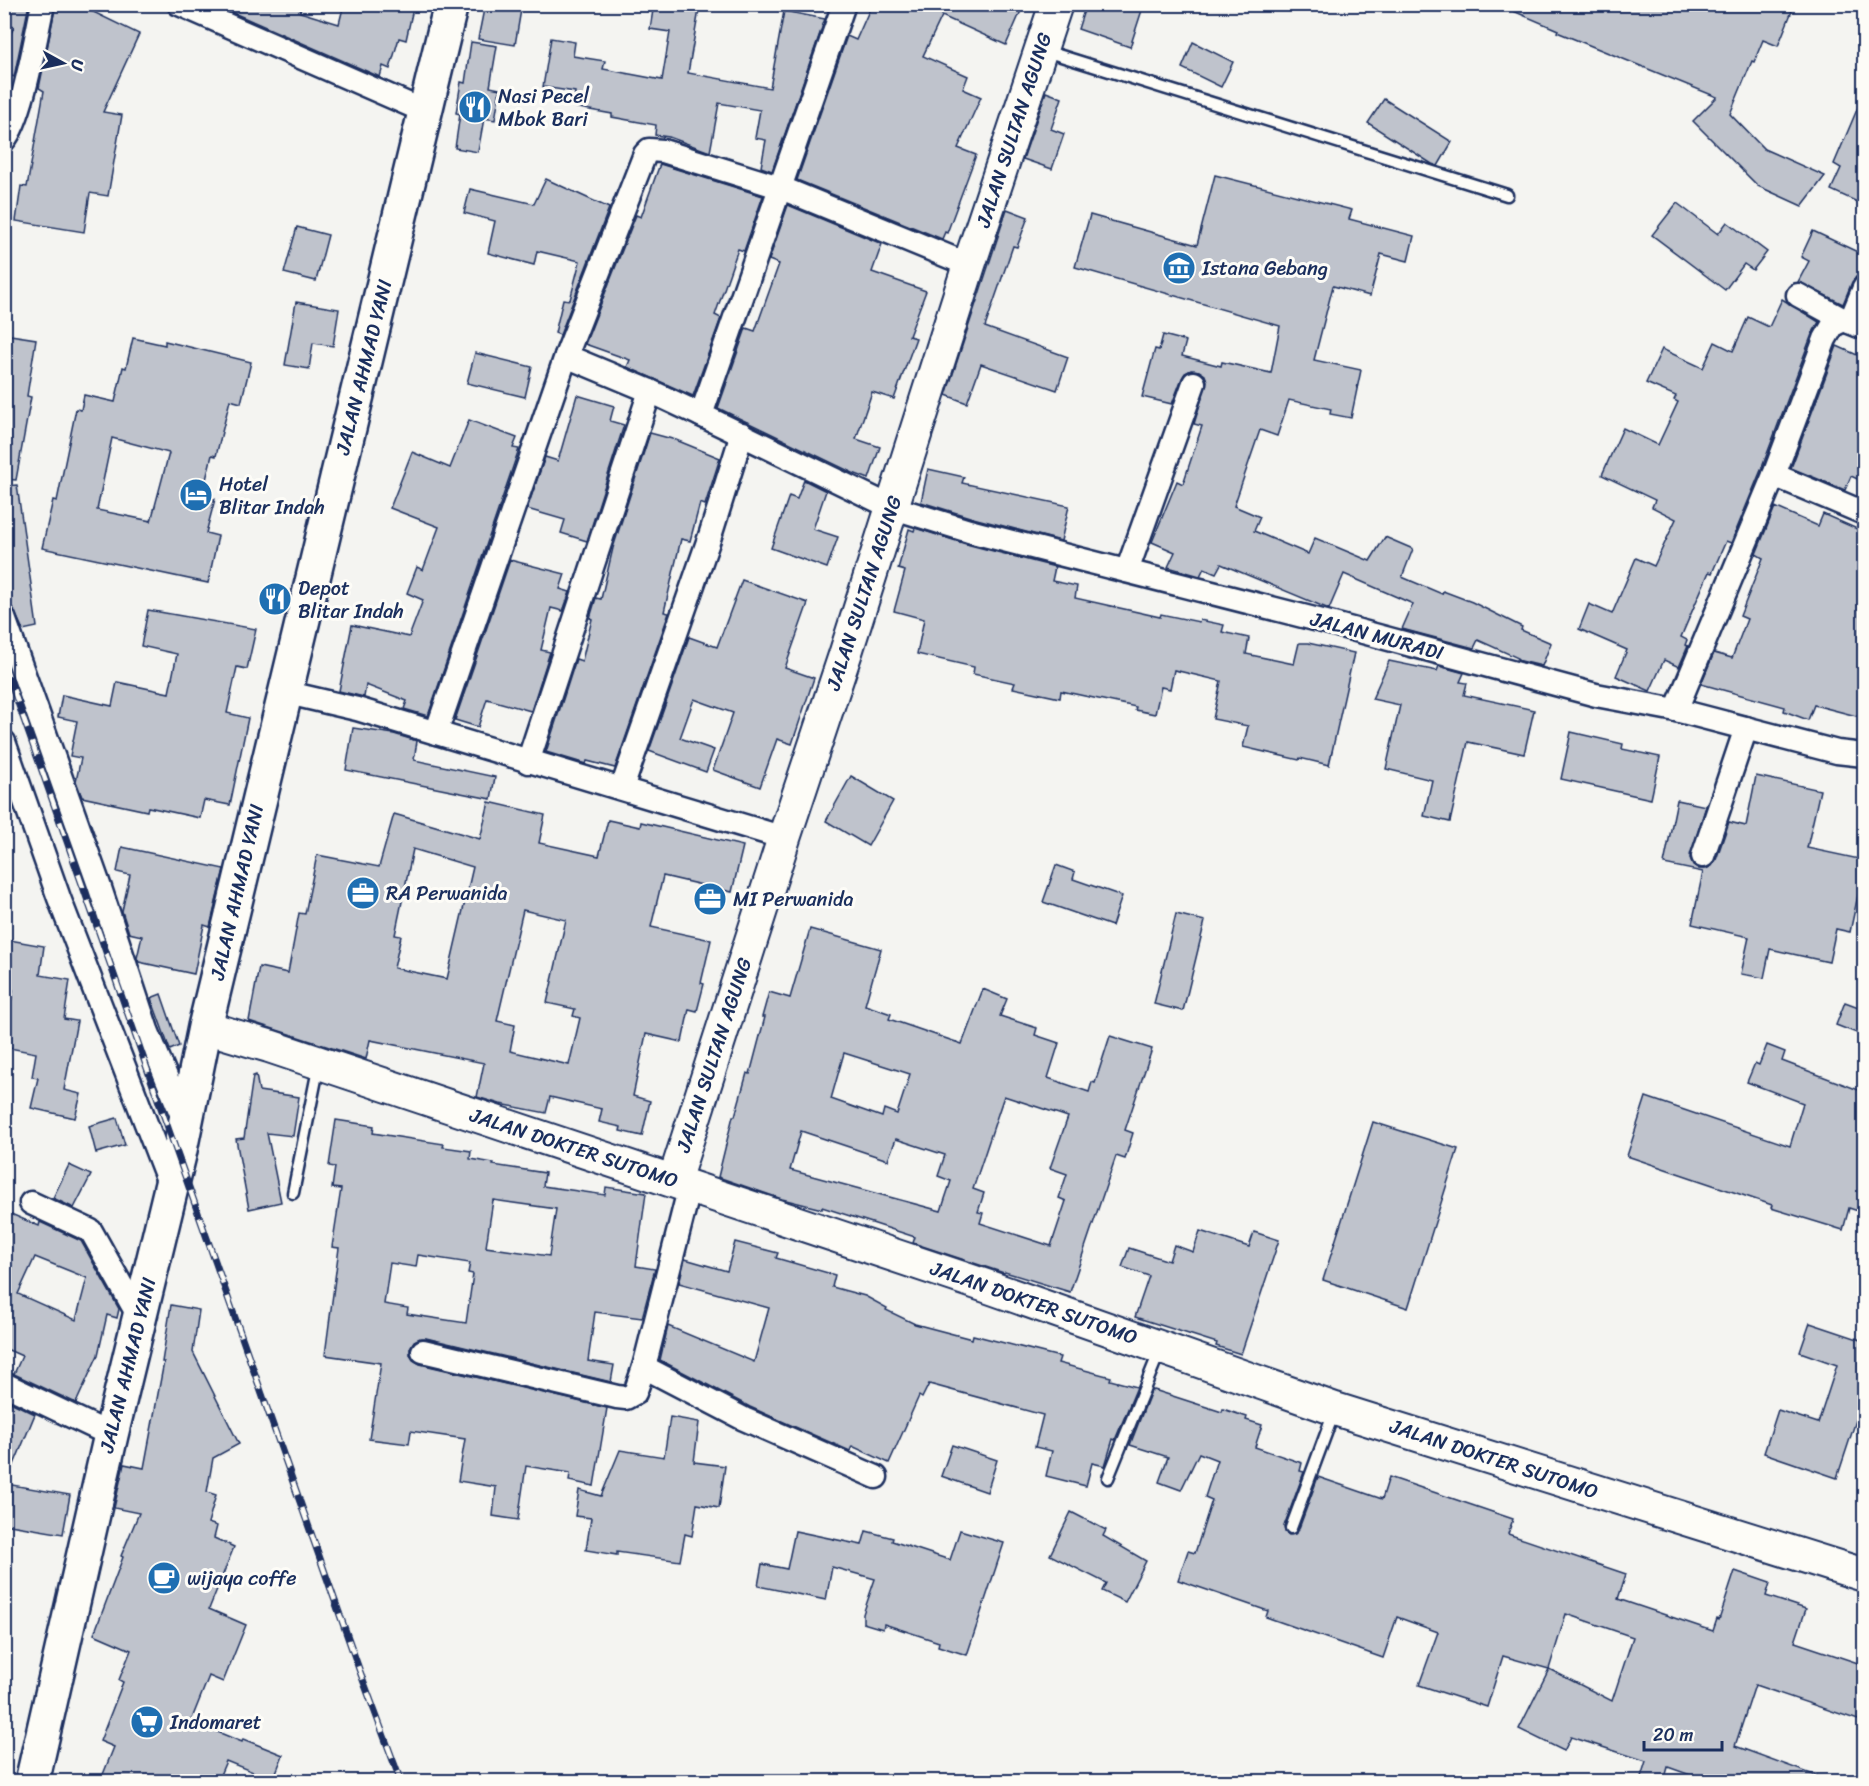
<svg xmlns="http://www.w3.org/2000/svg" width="1869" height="1786" font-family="Sriracha,sans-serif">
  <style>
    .building { fill: #bfc3cc; stroke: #1b2f5e; stroke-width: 1.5; fill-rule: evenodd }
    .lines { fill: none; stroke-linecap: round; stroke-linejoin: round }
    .lane-casing { stroke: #1b2f5e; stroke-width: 15 }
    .street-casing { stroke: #1b2f5e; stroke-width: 27 }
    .secondary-casing { stroke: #1b2f5e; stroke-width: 36 }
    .primary-casing { stroke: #1b2f5e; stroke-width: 38 }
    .lane { stroke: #fdfcf7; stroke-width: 10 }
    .street { stroke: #fdfcf7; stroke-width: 22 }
    .secondary { stroke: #fdfcf7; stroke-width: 32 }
    .primary { stroke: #fdfcf7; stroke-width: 33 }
    .rail-casing { stroke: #1b2f5e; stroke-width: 7 }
    .rail { stroke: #fdfcf7; stroke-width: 4.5; stroke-dasharray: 14; stroke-linecap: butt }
    .labels { text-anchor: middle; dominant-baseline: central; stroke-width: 6; stroke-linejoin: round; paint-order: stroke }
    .poi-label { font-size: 20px; fill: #1b2f5e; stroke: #fdfcf7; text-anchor: start }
    .street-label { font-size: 20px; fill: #1b2f5e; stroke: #fdfcf7 }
  </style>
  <rect width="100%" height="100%" fill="#f4f4f1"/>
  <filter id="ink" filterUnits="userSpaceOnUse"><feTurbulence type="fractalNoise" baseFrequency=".0167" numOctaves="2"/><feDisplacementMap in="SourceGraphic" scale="12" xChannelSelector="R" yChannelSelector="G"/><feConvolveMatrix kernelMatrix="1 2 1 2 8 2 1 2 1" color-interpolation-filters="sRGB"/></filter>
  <g filter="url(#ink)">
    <!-- building -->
    <g class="building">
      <path d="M4 4H29L14 77 4 73V47L14 27 4 23Z"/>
      <path d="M56 4H77L139 34 103 112 122 115 108 196 90 193 84 232 16 221 21 186 27 187 44 91 39 88Z"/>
      <path d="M229 4H302L300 12 339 24 344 4H414L406 40 399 38 390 69 383 66 380 77 227 10Z"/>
      <path d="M485 4H522L515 45 478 39Z"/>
      <path d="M654 4H700L688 73 770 88 784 11 825 19 772 171 761 167 766 140 755 138 760 110 719 103 710 152 669 137 655 135 656 125 612 117V114L573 107 575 92 543 87 551 38 575 42 573 56 605 61 603 69 662 80 670 32 650 29Z"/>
      <path d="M872 4H1024L1006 45 942 16 923 56 968 76 963 89 981 97 958 148 976 155 947 233 945 232 942 239 797 180 847 36 856 40Z"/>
      <path d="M1086 4H1144L1130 47 1078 29Z"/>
      <path d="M1497 4H1777L1792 11 1778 46 1763 40 1754 62 1752 61 1730 114 1764 149 1825 176 1802 206 1758 186 1693 121 1717 97 1557 32 1558 30Z"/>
      <path d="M471 42 497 46 490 87 500 89 495 120 484 118 478 152 455 148 460 114 456 113 461 82 465 83Z"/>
      <path d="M1193 42 1233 62 1221 87 1182 68Z"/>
      <path d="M1046 92 1062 98 1051 129 1064 134 1052 169 1023 159Z"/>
      <path d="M1864 93V205L1831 190 1841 168 1834 164Z"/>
      <path d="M1384 99 1452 142 1438 166 1432 164 1368 123Z"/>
      <path d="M660 164 763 196 744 251 738 249 715 315 721 318 693 396 627 367 630 360 585 344 636 215 641 217Z"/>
      <path d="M1215 175 1352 210 1349 219 1414 236 1408 261 1381 254 1370 296 1333 286 1314 360 1361 370 1351 418 1330 414 1331 409 1289 400 1277 436 1260 430 1234 506 1260 517 1254 531 1308 554 1315 538 1370 561 1385 537 1413 549 1402 577 1442 594 1443 591 1472 602 1522 627 1521 630 1551 643 1542 666 1517 660 1518 658 1478 640 1474 648 1402 629 1413 604 1344 574 1329 609 1221 564 1216 573 1204 568 1200 576 1168 567 1175 552 1152 542 1177 481 1183 484 1202 426 1194 424 1207 381 1205 375 1199 371 1191 370 1185 373 1182 378 1172 404 1142 397 1155 349 1159 350 1163 335 1186 341 1182 356 1221 366 1222 362 1271 373 1280 326 1075 267 1090 215 1197 245Z"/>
      <path d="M546 179 609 208 560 335 555 333 563 299 570 300 580 261 537 251 534 265 488 253 495 221 464 213 470 189 534 204Z"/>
      <path d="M1677 203 1718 234 1727 222 1767 252 1753 270 1744 264 1725 290 1652 235Z"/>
      <path d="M788 205 882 244 872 272 926 291 909 336 916 338 894 399 872 392 856 439 880 447 869 479 853 473 718 408 746 328 755 331 779 264 769 260Z"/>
      <path d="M1007 209 1028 217 1017 247 1013 246 985 327 1068 357 1057 390 981 364 967 403 946 395Z"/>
      <path d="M297 227 328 235 316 281 284 273Z"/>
      <path d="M1813 231 1864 255V275L1856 277 1852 282 1843 304 1798 282 1809 261 1801 257Z"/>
      <path d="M1782 299 1819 322 1812 334 1761 470 1731 543 1726 541 1712 573 1709 572 1681 637 1687 640 1685 645 1688 646 1679 667 1664 660 1650 691 1616 676 1627 650 1579 629 1589 604 1612 614 1636 558 1654 566 1676 519 1652 507 1655 500 1602 475 1623 428 1658 445 1678 402 1674 400 1676 396 1646 383 1662 349 1703 368 1715 342 1733 351 1748 317 1769 327Z"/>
      <path d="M296 302 339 309 333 346 313 343 309 369 285 365Z"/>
      <path d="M4 334 36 339 27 396 31 397 16 480 4 479Z"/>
      <path d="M133 338 165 345V341L251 362 241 403 230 400 216 456 212 455 202 496 215 499 206 533 218 536 208 583 42 548 53 500 57 501 76 409 81 410 84 395 115 402 123 367 126 368ZM112 438 169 453 151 521 97 510Z"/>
      <path d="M1837 346 1864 358V482L1851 476 1845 490 1791 468Z"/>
      <path d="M475 353 532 367 525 397 467 383Z"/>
      <path d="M577 395 614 406 610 421 624 425 587 541 561 533 565 520 527 509 545 457 558 461Z"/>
      <path d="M469 420 517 438 513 448 519 449 428 716 404 709 407 701 366 685 364 697 339 691 352 625 409 637 423 600 407 593 417 567 423 570 439 527 390 508 412 452 450 468Z"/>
      <path d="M650 433 676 440 720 458 705 505 700 503 690 541 681 539 664 612 669 613 615 768 587 761 586 764 546 752 576 659 582 661 592 619 590 618 596 598 601 599 613 548Z"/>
      <path d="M928 469 964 477 962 483 1069 506 1061 541 973 518 921 502Z"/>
      <path d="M804 480 826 491 813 529 838 537 827 568 771 548 789 496 797 499Z"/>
      <path d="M17 485 37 627 23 630 13 608 4 605V486Z"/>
      <path d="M1775 507 1818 526 1823 514 1864 532V718L1814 705 1808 720 1784 711 1785 707 1701 684 1714 653 1732 658 1747 619 1740 616 1763 558 1756 554Z"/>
      <path d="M915 528 966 544 1055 567 1052 581 1077 586 1075 598 1160 617 1161 614 1199 622 1200 620 1224 625 1222 632 1249 638 1246 654 1294 664 1299 643H1308L1354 653 1329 765 1300 758 1299 760 1243 747 1248 726 1213 719 1221 681 1174 670 1170 689 1161 687 1155 714 1135 710 1136 707 1061 691 1060 698 1013 688 1015 683 973 674 974 667 917 654 924 619 894 611 905 571 898 569 909 529 914 531Z"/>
      <path d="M510 560 565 574 560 589 570 592 563 611 551 608 541 650 550 652 531 711 487 699 478 727 455 720Z"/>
      <path d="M742 580 808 603 785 668 814 678 792 744 777 739 760 787 713 770 733 713 694 699 680 738 714 750 706 772 649 751 689 637 717 647Z"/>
      <path d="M148 610 256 629 247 669 237 667 227 713 248 718 230 805 204 800 200 818 148 807 147 811 82 797 76 781 81 758 70 756 77 721 58 717 62 695 112 706 117 682 169 693 177 654 141 646Z"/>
      <path d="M1389 661 1437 671 1439 666 1464 673 1460 682 1467 683 1464 695 1534 710 1524 754 1468 742 1450 822 1424 816 1432 780 1386 769 1400 705 1372 699Z"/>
      <path d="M353 728 394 734 417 741 414 760 495 777 491 799 346 770Z"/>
      <path d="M1571 732 1623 744 1622 749 1660 757 1651 799 1561 779Z"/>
      <path d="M851 776 893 801 868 846 826 821Z"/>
      <path d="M1756 776 1820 790 1807 848 1864 860V896L1858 895 1850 932 1836 929 1829 962 1770 949 1764 978 1741 974 1749 937 1692 924 1703 872 1664 864 1677 800 1706 806 1690 858 1693 865 1699 869H1706L1712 866 1716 860 1729 822 1746 826Z"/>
      <path d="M489 802 545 815 539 843 599 856 608 820 640 827 641 822 743 846 732 892 663 876 651 927 711 940 701 983 704 984 697 1011 689 1009 682 1042 646 1034 633 1096 650 1101 642 1136 620 1131 621 1127 599 1122 602 1109 550 1097 546 1113 500 1104 477 1097 484 1063 370 1040 366 1059 249 1021 259 967 288 973 299 913 305 914 317 855 379 867 394 814 480 839ZM413 849 473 867 447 979 394 968 401 936 395 935ZM523 910 566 920 547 1003 575 1009 573 1016 580 1018 569 1065 510 1051 515 1025 497 1021Z"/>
      <path d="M122 847 224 869 210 927 204 925 194 974 139 962 137 958 142 936 129 933 122 911 130 875 117 872Z"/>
      <path d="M1056 865 1075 872 1073 879 1122 896 1112 926 1043 902Z"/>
      <path d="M1176 914 1205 921 1183 1011 1154 1004Z"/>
      <path d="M810 929 881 949 865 1005 891 1014 889 1019 962 1044 983 989 1007 999 1000 1016 1037 1028 1035 1035 1059 1043 1048 1078 1089 1092 1092 1082 1095 1083 1110 1036 1152 1049 1125 1130 1133 1133 1125 1159 1116 1156 1070 1292 1005 1272 1004 1273 913 1243 915 1237 872 1223 822 1207V1209L782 1199 718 1177 733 1116H735L747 1073 750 1074 765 1017H762L769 992 790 998ZM844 1053 910 1074 897 1114 884 1109 882 1117 831 1099ZM1004 1096 1068 1117 1050 1168 1067 1174 1059 1198 1066 1201 1051 1246 980 1223 983 1213 978 1212 984 1193 973 1189ZM801 1131 888 1160 896 1139 945 1155 938 1176 951 1181 941 1211 790 1170Z"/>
      <path d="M4 939 44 946 40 975 70 980 64 1019 77 1021 64 1090 81 1094 75 1118 31 1108 38 1078 32 1077 36 1053 4 1047 13 990 8 989 11 966 4 965Z"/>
      <path d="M161 994 179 1046 170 1050 151 998Z"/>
      <path d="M1845 1002 1864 1009V1036L1836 1025Z"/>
      <path d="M1767 1045 1785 1052 1782 1061 1864 1092V1213L1849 1208 1843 1230 1771 1208 1772 1205 1627 1156 1646 1097 1790 1146 1803 1103 1747 1082 1755 1063 1759 1065Z"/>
      <path d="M256 1075 259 1091 299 1097 293 1136 267 1133 281 1202 249 1209 236 1139 244 1138 253 1076Z"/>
      <path d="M117 1118 125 1145 96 1153 89 1126Z"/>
      <path d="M336 1120 374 1126 373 1133 444 1144 443 1147 471 1151 470 1159 494 1163 493 1165 545 1173 543 1186 605 1195 606 1187 646 1193 636 1266 655 1269 642 1318 595 1312 588 1361 614 1365 611 1382 426 1338H420L414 1341 410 1348V1355L413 1360 420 1364 607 1408 594 1486 569 1481 570 1473 526 1466 518 1520 493 1516 496 1487 458 1481 465 1439 411 1431 409 1444 369 1439 381 1363 325 1355 339 1248 332 1247 341 1189 332 1188 335 1167 329 1166ZM493 1200 556 1209 549 1256 486 1247ZM418 1255 470 1263 468 1273 473 1274 466 1323 407 1314 408 1308 384 1304 390 1263 416 1267Z"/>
      <path d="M1373 1122 1458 1149 1408 1308 1323 1280Z"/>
      <path d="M69 1165 91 1175 74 1208 53 1198Z"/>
      <path d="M4 1211 39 1226 40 1222 81 1241 119 1309 117 1318 107 1315 98 1355 76 1403 14 1374 22 1356 4 1348ZM35 1257 87 1278 76 1320 18 1294Z"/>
      <path d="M1200 1231 1249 1247 1254 1232 1279 1240 1241 1354 1216 1346 1217 1343 1135 1317 1149 1276 1122 1267 1129 1248 1169 1261 1174 1245 1193 1252Z"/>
      <path d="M735 1242 778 1253 776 1258 835 1275 832 1287 865 1296 887 1308 886 1310 915 1324 972 1339 973 1335 1060 1357 1058 1363 1111 1377 1110 1380 1137 1387 1115 1440 1113 1439 1105 1466 1092 1463 1086 1486 1046 1476 1052 1451 1035 1447 1043 1415 929 1384 922 1398 919 1396 889 1463 852 1446 850 1451 750 1407 660 1360 668 1326 754 1362 769 1308 679 1283 685 1259 727 1271Z"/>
      <path d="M171 1305 199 1310 193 1352 239 1444 213 1458 207 1492 216 1495 208 1523 217 1526 214 1538 234 1547 209 1609 246 1625 223 1682 209 1676 191 1721 242 1742 243 1739 283 1755 273 1780 226 1761 217 1782H100L114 1747 100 1741 123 1682 119 1680 131 1650 94 1634 123 1557 121 1556 139 1513 114 1508 124 1464 144 1468 164 1362H162Z"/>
      <path d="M1810 1323 1864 1341V1396L1837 1478 1764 1453 1778 1410 1818 1423 1837 1365 1800 1352Z"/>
      <path d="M1154 1390 1222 1412 1223 1409 1247 1417 1246 1420 1262 1425 1255 1447 1302 1463 1300 1471 1304 1472 1284 1526 1285 1532 1289 1535 1295 1534 1298 1531 1318 1477 1382 1499 1389 1477 1513 1519 1508 1534 1626 1574 1618 1599 1713 1631 1717 1619 1719 1620 1735 1571 1770 1583 1766 1596 1806 1609 1795 1642 1864 1665V1722L1755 1685 1735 1746 1825 1779V1782H1710L1668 1767 1664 1782H1655L1641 1777 1646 1761 1571 1737 1564 1751 1519 1729 1549 1669 1503 1656 1487 1707 1419 1685 1438 1632 1397 1617 1383 1658 1266 1617 1268 1611 1178 1580 1188 1551 1195 1553 1212 1500 1205 1497 1217 1460 1199 1453 1181 1490 1159 1482 1168 1457 1130 1445 1151 1391ZM1566 1614 1633 1637 1612 1701 1549 1669Z"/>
      <path d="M4 1399 35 1414 6 1484 70 1495 63 1534 4 1524Z"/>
      <path d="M670 1417 699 1422 694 1462 725 1466 719 1508 697 1504 692 1536 685 1534 680 1561 617 1552V1555L586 1550 591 1518 575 1516 579 1490 601 1496 620 1450 664 1457Z"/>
      <path d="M952 1445 997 1460 987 1492 941 1476Z"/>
      <path d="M1071 1512 1106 1530 1103 1536 1146 1561 1125 1602 1102 1591 1106 1583 1050 1555Z"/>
      <path d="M960 1530 1004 1543 967 1655 938 1646 939 1642 884 1624 883 1629 863 1623V1614L875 1579 832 1567 826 1600 758 1586 762 1564 787 1569 795 1531 862 1545 866 1531 893 1538 892 1541 950 1560Z"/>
    </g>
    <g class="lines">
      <defs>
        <g id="lane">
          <path d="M1042 50 1507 195"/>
          <path d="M293 1193 319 1064"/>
          <path d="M1108 1478 1160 1350"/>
          <path d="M1291 1528 1334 1412"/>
        </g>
        <g id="street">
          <path d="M179 4 426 112"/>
          <path d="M844 4 701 415 891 507 969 531 1326 622 1596 695 1676 710 1837 752 1864 755"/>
          <path d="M4 140C23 118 36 35 43 4"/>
          <path d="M1798 295 1844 320 1864 328"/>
          <path d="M1850 322 1864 288"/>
          <path d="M701 415 650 391 566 356 645 154 649 150 663 151 779 187 969 265"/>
          <path d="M1774 475 1864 513"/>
          <path d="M1127 571 1194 383"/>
          <path d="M4 618 99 885 147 1030 185 1123"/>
          <path d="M284 692 357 709 784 838"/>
          <path d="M1676 710 1774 475 1825 339 1833 325 1844 320"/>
          <path d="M436 733 566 356"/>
          <path d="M4 742 59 898 171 1188"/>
          <path d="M528 762 650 391"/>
          <path d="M622 788 710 536 742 434"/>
          <path d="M1703 856 1746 728"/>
          <path d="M31 1203 91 1231 139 1317"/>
          <path d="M423 1351 617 1397 626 1398 635 1393 644 1367 690 1186"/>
          <path d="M644 1367 744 1419 876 1477"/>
          <path d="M4 1384 111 1435"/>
        </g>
        <g id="secondary">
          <path d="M205 1027 269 1046 986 1286 1335 1409 1864 1575"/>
          <path d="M674 1181 784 838 846 652 969 265 1056 4"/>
        </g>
        <path id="primary" d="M32 1782 111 1435 179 1155 205 1027 451 4"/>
      </defs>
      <!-- lane casing -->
      <use href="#lane" class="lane-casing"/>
      <!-- street casing -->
      <use href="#street" class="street-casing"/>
      <!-- secondary casing -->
      <use href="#secondary" class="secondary-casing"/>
      <!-- primary casing -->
      <use href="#primary" class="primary-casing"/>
      <!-- lane -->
      <use href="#lane" class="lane"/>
      <!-- street -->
      <use href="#street" class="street"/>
      <!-- secondary -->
      <use href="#secondary" class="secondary"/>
      <!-- primary -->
      <use href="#primary" class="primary"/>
      <defs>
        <path id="rail" d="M4 663 359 1669 401 1782"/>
      </defs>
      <!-- rail casing -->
      <use href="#rail" class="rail-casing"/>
      <!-- rail -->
      <use href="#rail" class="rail"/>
    </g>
  </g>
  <!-- icons -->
  <defs>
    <symbol id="restaurant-disc" viewBox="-11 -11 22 22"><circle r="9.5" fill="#1f6fb2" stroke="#fdfcf7"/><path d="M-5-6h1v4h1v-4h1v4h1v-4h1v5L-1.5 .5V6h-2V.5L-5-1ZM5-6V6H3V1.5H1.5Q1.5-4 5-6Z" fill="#fff"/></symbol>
    <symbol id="museum-disc" viewBox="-11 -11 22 22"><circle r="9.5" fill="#1f6fb2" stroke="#fdfcf7"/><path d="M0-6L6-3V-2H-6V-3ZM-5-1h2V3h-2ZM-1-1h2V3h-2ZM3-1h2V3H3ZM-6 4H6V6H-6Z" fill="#fff"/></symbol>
    <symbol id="hotel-disc" viewBox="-11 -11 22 22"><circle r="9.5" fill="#1f6fb2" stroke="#fdfcf7"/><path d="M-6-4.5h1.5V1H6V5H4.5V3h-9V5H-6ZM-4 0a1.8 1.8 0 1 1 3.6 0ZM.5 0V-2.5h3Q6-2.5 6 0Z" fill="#fff"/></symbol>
    <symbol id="office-disc" viewBox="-11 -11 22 22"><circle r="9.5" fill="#1f6fb2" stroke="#fdfcf7"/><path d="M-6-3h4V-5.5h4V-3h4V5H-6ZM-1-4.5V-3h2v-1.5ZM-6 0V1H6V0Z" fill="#fff"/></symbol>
    <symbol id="cafe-disc" viewBox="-11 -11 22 22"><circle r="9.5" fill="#1f6fb2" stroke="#fdfcf7"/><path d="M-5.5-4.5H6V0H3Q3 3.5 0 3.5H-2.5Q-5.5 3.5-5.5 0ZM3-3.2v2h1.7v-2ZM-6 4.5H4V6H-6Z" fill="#fff"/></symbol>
    <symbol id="supermarket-disc" viewBox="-11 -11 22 22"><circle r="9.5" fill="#1f6fb2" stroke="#fdfcf7"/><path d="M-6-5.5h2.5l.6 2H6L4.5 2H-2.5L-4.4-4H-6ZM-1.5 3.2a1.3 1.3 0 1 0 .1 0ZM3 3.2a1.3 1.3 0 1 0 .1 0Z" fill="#fff"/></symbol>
  </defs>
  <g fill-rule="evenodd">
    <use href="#restaurant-disc" x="456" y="88" width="38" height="38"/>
    <use href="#museum-disc" x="1160" y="249" width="38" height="38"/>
    <use href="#hotel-disc" x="177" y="476" width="38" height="38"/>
    <use href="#restaurant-disc" x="256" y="580" width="38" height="38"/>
    <use href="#office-disc" x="344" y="874" width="38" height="38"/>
    <use href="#office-disc" x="691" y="880" width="38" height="38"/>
    <use href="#cafe-disc" x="145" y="1559" width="38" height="38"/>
    <use href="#supermarket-disc" x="128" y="1703" width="38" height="38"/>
  </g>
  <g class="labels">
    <!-- poi labels -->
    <g class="poi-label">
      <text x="498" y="96">Nasi Pecel<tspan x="498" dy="23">Mbok Bari</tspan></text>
      <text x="1202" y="268">Istana Gebang</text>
      <text x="219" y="484">Hotel<tspan x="219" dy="23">Blitar Indah</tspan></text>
      <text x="298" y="588">Depot<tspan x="298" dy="23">Blitar Indah</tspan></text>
      <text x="386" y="893">RA Perwanida</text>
      <text x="733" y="899">MI Perwanida</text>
      <text x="187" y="1578">wijaya coffe</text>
      <text x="170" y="1722">Indomaret</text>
    </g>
    <!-- street labels -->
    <g class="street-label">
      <text transform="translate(1014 130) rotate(-72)">JALAN SULTAN AGUNG</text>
      <text transform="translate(364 367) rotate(-76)">JALAN AHMAD YANI</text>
      <text transform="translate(864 593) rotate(-72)">JALAN SULTAN AGUNG</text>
      <text transform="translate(1377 636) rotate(15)">JALAN MURADI</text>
      <text transform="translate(237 892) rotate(-77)">JALAN AHMAD YANI</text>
      <text transform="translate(714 1055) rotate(-72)">JALAN SULTAN AGUNG</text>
      <text transform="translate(574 1148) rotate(18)">JALAN DOKTER SUTOMO</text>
      <text transform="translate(1034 1303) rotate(19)">JALAN DOKTER SUTOMO</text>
      <text transform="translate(128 1365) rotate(-76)">JALAN AHMAD YANI</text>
      <text transform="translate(1494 1459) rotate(18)">JALAN DOKTER SUTOMO</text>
    </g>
  </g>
  <!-- margin -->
  <rect width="1869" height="1786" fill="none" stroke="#fdfcf7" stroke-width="24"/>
  <rect x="12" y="12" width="1845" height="1762" fill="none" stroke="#1b2f5e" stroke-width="2" filter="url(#ink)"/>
  <!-- north arrow -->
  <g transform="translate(63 63) rotate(98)" stroke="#fdfcf7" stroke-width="4.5" paint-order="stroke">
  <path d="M0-4.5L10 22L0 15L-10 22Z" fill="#1b2f5e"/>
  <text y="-9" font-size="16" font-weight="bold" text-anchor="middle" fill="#1b2f5e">U</text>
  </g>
  <!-- scale -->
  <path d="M1644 1741v9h78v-9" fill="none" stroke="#1b2f5e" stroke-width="3"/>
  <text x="1653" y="1741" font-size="18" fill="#1b2f5e" stroke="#fdfcf7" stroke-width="4.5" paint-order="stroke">20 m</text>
</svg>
